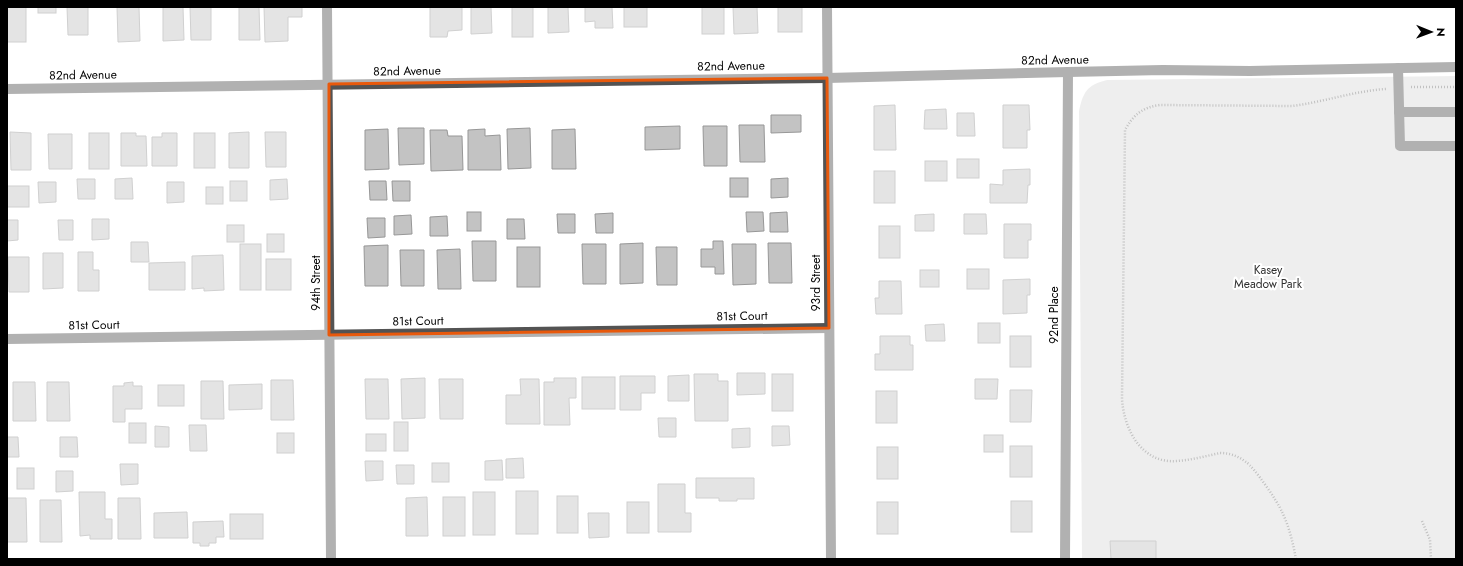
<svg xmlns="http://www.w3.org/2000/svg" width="1463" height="566" font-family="Jost,sans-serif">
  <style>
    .green { fill: #dadada }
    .building { fill: #c3c3c3; stroke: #979797 }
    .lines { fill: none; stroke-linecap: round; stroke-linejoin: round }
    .path { stroke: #757575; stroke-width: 2.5; stroke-dasharray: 1 2; stroke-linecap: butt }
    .minor { stroke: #535353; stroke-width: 10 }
    .marked { fill: none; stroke: #e8590c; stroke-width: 3; stroke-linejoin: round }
    .labels { text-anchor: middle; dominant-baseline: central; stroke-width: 4; stroke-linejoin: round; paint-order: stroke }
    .street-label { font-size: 12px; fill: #000; stroke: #fff }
    .park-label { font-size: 12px; fill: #313131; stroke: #fff }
  </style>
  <rect width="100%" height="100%" fill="#fff"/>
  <!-- green -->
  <path class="green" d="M1456 76V559H1082L1079 111C1083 92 1087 85 1107 80Z"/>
  <!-- building -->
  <g class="building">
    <rect x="7" y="7" width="19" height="35"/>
    <rect x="38" y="7" width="18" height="6"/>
    <path d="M67 7H88V35H68Z"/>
    <path d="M117 7H139L140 41 118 42Z"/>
    <path d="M163 7H183L184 40 163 41Z"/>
    <path d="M190 7H211V40H191Z"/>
    <path d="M239 7H259L260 40H239Z"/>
    <path d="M264 7H302V17H288V41L265 42Z"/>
    <path d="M430 7H462V30L448 31 447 37H430Z"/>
    <path d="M471 7H491L492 33 471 34Z"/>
    <rect x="512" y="7" width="21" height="30"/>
    <path d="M548 7H568L569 32 548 33Z"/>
    <path d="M585 7H612L613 28H595V21L585 22Z"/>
    <rect x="624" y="7" width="23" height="20"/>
    <rect x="702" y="7" width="22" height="27"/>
    <path d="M733 7H757L758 33 734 34Z"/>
    <rect x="778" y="7" width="24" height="25"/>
    <path d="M895 105 896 150H874V106Z"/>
    <path d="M1003 105H1029L1030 130H1027V148H1003Z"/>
    <path d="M946 109 947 129H924L925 110Z"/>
    <path d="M957 113H974L975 136H957Z"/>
    <path d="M771 115H801V132L771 133Z"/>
    <path d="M739 125H764L765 162H740Z"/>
    <path d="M680 126V149L645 150V127Z"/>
    <path d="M703 126H727V166H704Z"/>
    <path d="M398 128H424V164L399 165Z"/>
    <path d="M530 128 531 168 508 169 507 129Z"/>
    <path d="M388 129 389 169 365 170V130Z"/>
    <path d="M485 129V136L500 135 501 170H468V130Z"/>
    <path d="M575 129 576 169H552V130Z"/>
    <path d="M430 130H447L448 136H462L463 170 431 171Z"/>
    <path d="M10 132 31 133V170H11Z"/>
    <path d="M249 132V168H229V133Z"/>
    <path d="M265 132H286V167H266Z"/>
    <rect x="89" y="133" width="20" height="36"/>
    <path d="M121 133H136V136H146L147 166H121Z"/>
    <path d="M162 133H177V166H152V137H162Z"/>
    <rect x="194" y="133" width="21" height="35"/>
    <path d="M48 134H72V169H49Z"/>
    <rect x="957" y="159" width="22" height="19"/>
    <rect x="925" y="161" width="22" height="20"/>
    <path d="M1030 169V185H1028L1027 203H990V184L1003 185V170Z"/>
    <rect x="874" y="171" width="21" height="32"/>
    <path d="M132 178 133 199H115V179Z"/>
    <rect x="730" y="178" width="18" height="19"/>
    <path d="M788 178V197L771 198V179Z"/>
    <path d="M77 179H95V199H78Z"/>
    <path d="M287 179 288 199 270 200V180Z"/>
    <rect x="230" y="181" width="17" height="20"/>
    <path d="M369 181H386L387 200H370Z"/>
    <path d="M392 181H410V201H393Z"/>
    <path d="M38 182H56V202L39 203Z"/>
    <path d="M167 182H184V202L167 203Z"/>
    <rect x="7" y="186" width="22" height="21"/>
    <rect x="206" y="187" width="17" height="17"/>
    <rect x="467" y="212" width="14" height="19"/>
    <path d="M746 212H763L764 231 747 232Z"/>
    <path d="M787 212 788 232H770V213Z"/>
    <path d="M613 213V233H596L595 214Z"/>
    <path d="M557 214H575V233H558Z"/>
    <path d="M934 214V231H915V215Z"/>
    <path d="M964 214H986L987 234H964Z"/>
    <path d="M411 215 412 234 394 235V216Z"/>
    <path d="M447 216 448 236H430V217Z"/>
    <path d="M367 218H385V237L368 238Z"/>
    <path d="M92 219H109V239L92 240Z"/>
    <path d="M507 219H524L525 239H507Z"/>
    <path d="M7 220H18V240L7 241Z"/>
    <path d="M58 220H73V240H59Z"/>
    <path d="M1004 224H1031V240H1028V258H1004Z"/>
    <rect x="227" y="225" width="17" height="17"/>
    <rect x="879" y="226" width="21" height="32"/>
    <rect x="267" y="234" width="17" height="18"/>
    <path d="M472 241H496V281H473Z"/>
    <path d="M713 241H723L724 274H715V267H701V249H713Z"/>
    <path d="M131 242H148L149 262H131Z"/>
    <path d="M643 243V283L620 284V244Z"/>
    <path d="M768 243H791L792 283H769Z"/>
    <rect x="240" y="244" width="21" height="46"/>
    <path d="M582 244H606V284H583Z"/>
    <path d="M732 244H756V284L733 285Z"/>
    <path d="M388 245V286H365L364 246Z"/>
    <rect x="517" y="247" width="23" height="40"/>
    <path d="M656 247H677V285H657Z"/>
    <path d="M460 249 461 289H438L437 250Z"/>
    <path d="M400 250H424V286H401Z"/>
    <path d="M78 252H93V270H99V291H78Z"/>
    <path d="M43 253H63V288L43 289Z"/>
    <path d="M223 255 224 290 204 291V288L192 289V256Z"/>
    <path d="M8 257H29V292H9Z"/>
    <rect x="266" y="259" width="25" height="31"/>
    <path d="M185 262V290H149V263Z"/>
    <rect x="967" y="269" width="22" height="20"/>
    <rect x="920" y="270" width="19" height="17"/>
    <path d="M1030 279V295H1027V313L1003 314V280Z"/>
    <path d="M879 281H901L902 314H876L875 298H879Z"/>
    <rect x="978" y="323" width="22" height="20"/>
    <path d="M944 324 945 341H926L925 325Z"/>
    <path d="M880 336H910V345H913V370H875V354H880Z"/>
    <rect x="1010" y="336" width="21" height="31"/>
    <path d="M737 373H765V394L737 395Z"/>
    <path d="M694 374H718V381H728V421H695Z"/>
    <rect x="772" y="374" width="21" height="37"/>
    <path d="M689 375V401H668V376Z"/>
    <path d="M620 376H655V393H641V410H620Z"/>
    <rect x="582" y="377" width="33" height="32"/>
    <path d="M425 378V418L402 419 401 379Z"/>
    <path d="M554 378H576V398H569L570 425H544V382H554Z"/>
    <path d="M365 379H388L389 419H366Z"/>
    <path d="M439 379H463V419H440Z"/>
    <path d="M520 379H539L540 424H506V395H521Z"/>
    <path d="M975 379H998L997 399H975Z"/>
    <path d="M271 380H293L294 420H271Z"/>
    <path d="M201 381H223L224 419H201Z"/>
    <path d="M13 382H35L36 421H13Z"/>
    <path d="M47 382H69L70 421H47Z"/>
    <path d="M133 382V386H142V409H125V422H113V386H124V383Z"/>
    <path d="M262 384V409L229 410V385Z"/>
    <rect x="158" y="385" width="26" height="21"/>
    <path d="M1010 390H1032L1031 422H1010Z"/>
    <rect x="876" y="391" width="21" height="32"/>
    <path d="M658 418H676V437H659Z"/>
    <rect x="394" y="422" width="14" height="29"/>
    <rect x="129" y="423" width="17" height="20"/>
    <path d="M189 425H206L207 451H190Z"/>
    <path d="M155 426 169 427V447H155Z"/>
    <path d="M772 426H789L790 445 772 446Z"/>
    <path d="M750 428V447L732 448V429Z"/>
    <rect x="277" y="433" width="17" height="20"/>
    <rect x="366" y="434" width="20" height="17"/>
    <rect x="984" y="435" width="19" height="17"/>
    <path d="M7 437H18L19 457H7Z"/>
    <path d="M60 437H77L78 457H60Z"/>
    <rect x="1010" y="446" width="22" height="31"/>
    <rect x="877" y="447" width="21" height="32"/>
    <path d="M523 458 524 478H506V459Z"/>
    <path d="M502 460 503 480H485V461Z"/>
    <path d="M365 461H383V480L366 481Z"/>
    <rect x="432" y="463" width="17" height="19"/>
    <path d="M120 464H138V484L121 485Z"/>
    <path d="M396 465H414V484H397Z"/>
    <rect x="17" y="468" width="17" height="21"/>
    <path d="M56 471H73V491L56 492Z"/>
    <path d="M696 478H754V499H737V501H719V498H696Z"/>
    <path d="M658 484H685V513H691V532H658Z"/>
    <rect x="516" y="491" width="22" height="43"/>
    <path d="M79 492H105V519H112V539H90V535L80 536Z"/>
    <rect x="473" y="492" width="22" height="43"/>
    <rect x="557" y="496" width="21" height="37"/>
    <path d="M427 497 428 536H406V498Z"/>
    <rect x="443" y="497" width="22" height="39"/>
    <path d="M7 498H26L27 542H7Z"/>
    <path d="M118 498H140L141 539H118Z"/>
    <path d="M40 500H61L62 542H40Z"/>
    <rect x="1011" y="501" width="21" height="31"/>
    <rect x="627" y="502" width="22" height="31"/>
    <rect x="877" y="502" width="21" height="32"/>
    <path d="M187 512 188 538H154V513Z"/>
    <path d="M588 513H609V537L589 538Z"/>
    <rect x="230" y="514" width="33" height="25"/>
    <path d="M223 521 224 537H216V543H209V546H200V543H193V522Z"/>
    <path d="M1110 541H1156V559H1111Z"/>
  </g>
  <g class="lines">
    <!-- path -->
    <g class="path">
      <path d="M1411 87H1456"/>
      <path d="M1422 521 1430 540 1431 559"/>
      <path d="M1296 559C1293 543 1289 526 1282 512 1278 502 1254 467 1246 462 1238 456 1230 453 1220 453 1206 456 1192 460 1177 461 1142 464 1124 430 1122 399L1125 130C1133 115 1143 107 1160 105L1292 106C1324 102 1354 91 1386 89"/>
    </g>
    <!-- minor -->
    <g class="minor">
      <path d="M327 7 331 559"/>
      <path d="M827 7 831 559"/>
      <path d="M1398 68 1400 146H1456"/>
      <path d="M7 89 827 78 1068 72 1163 70 1250 71 1456 67"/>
      <path d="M1399 112H1456"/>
      <path d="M7 339 829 328"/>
      <path d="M1065 559 1068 72"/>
    </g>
  </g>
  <!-- marked area -->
  <path d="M0 0H1463V566H0ZM827 78 829 328 329 335V84Z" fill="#fff" fill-opacity=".55" fill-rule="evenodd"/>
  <path class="marked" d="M827 78 829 328 329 335V84Z"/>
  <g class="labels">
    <!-- street labels -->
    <g class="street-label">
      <text transform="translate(1055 60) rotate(-1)">82nd Avenue</text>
      <text transform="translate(731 66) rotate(-1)">82nd Avenue</text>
      <text transform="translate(407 71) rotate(-1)">82nd Avenue</text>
      <text transform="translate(83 75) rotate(-1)">82nd Avenue</text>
      <text transform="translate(316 283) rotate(-90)">94th Street</text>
      <text transform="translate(816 283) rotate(-90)">93rd Street</text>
      <text transform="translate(1054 315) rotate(-90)">92nd Place</text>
      <text transform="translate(742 316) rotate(-1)">81st Court</text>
      <text transform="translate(418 321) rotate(-1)">81st Court</text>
      <text transform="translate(94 325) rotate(-1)">81st Court</text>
    </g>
    <!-- park labels -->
    <g class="park-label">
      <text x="1268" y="270">Kasey<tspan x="1268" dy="14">Meadow Park</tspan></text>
    </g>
  </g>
  <!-- border -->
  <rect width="1463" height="566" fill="none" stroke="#000000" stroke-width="16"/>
  <!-- north arrow -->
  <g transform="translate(1431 32) rotate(91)" stroke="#ffffff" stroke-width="3" paint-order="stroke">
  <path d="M0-3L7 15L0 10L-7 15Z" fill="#000000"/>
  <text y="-6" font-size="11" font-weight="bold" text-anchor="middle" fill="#000000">N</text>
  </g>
</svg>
